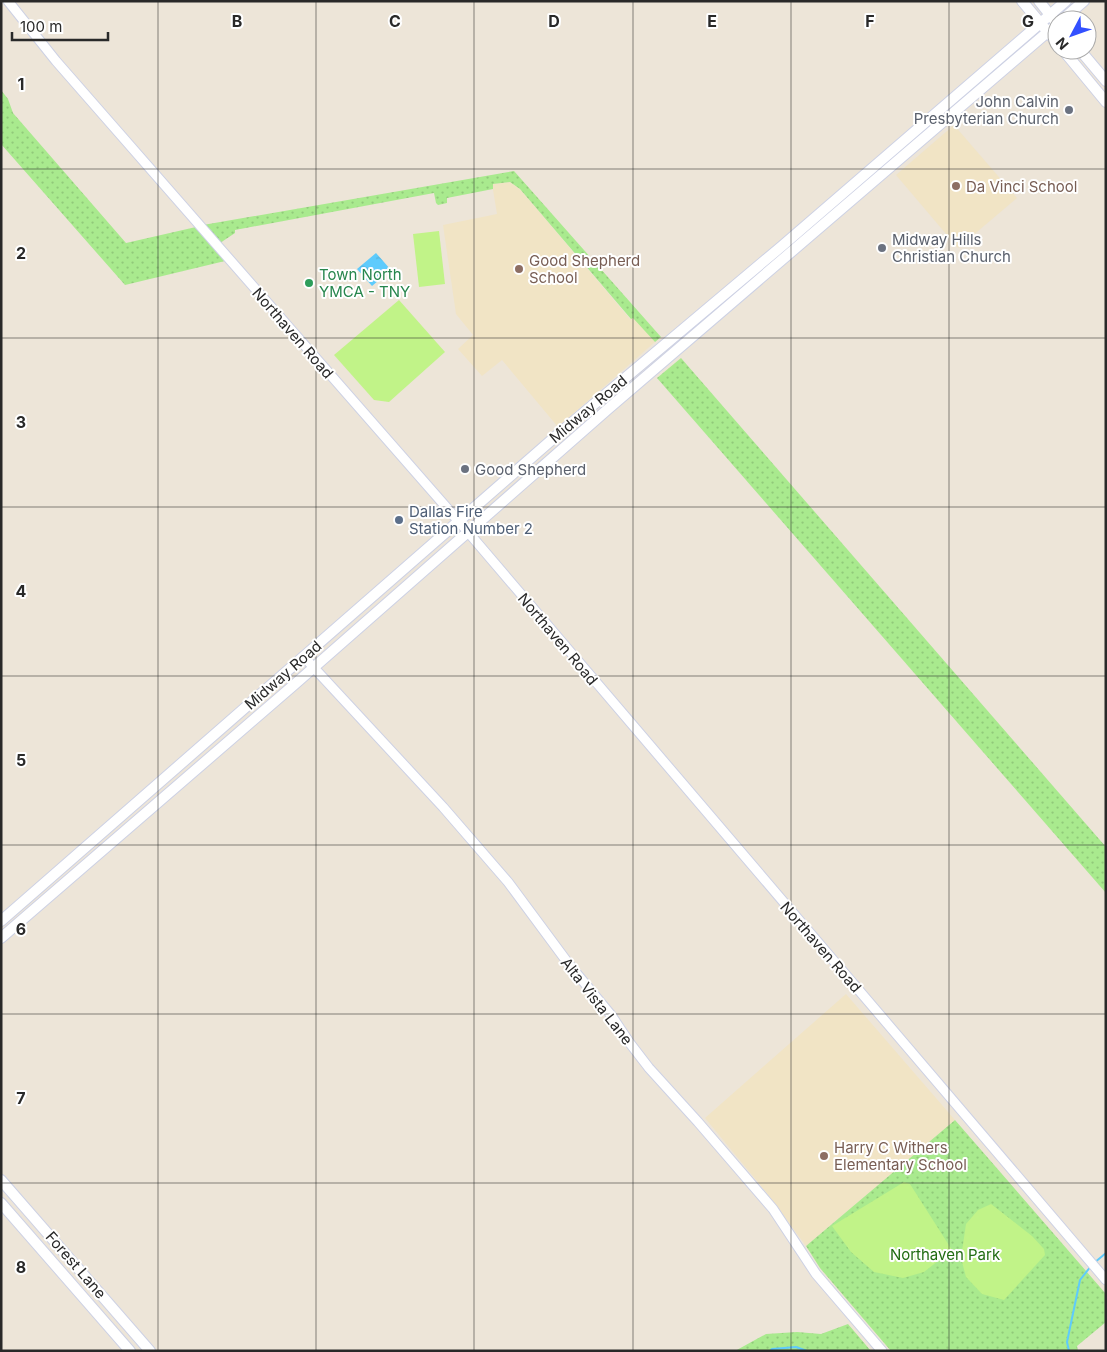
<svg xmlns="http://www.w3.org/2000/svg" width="1107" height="1352" font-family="Inter,sans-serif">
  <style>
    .education { fill: #f1e4c5 }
    .park { fill: url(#park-dots) }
    .pitch { fill: #c1f388 }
    .water { fill: url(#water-ripples) }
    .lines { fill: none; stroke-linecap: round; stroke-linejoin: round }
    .stream { stroke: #5ecbfc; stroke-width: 2 }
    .tertiary-casing { stroke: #cdd1e4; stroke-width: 11 }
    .secondary-casing { stroke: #cdd1e4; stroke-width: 12 }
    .tertiary { stroke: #fff; stroke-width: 9 }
    .secondary { stroke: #fff; stroke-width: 10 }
    .grid { fill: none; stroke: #292929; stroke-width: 1; stroke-opacity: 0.55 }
    .worship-dot { fill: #6b7280; stroke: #fff; stroke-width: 2 }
    .education-dot { fill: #8d6e63; stroke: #fff; stroke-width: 2 }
    .leisure-dot { fill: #2e9e5b; stroke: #fff; stroke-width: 2 }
    .service-dot { fill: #5c6f8a; stroke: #fff; stroke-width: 2 }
    .labels { text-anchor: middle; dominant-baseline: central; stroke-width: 4; stroke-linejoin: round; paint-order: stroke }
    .worship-label { font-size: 15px; fill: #5b616d; stroke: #fff; text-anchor: start }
    .education-label { font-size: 15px; fill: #785e54; stroke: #fff; text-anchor: start }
    .leisure-label { font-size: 15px; fill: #27864d; stroke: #fff; text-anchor: start }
    .street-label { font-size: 15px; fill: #292929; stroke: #fff }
    .service-label { font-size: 15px; fill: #4e5e75; stroke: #fff; text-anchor: start }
    .park-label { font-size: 15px; fill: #206c12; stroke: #fff }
    .grid-label { font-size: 16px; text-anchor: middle; font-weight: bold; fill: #292929; stroke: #fff; stroke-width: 4; stroke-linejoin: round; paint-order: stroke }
  </style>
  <defs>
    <pattern id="park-dots" width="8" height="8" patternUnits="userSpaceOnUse" patternTransform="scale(1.25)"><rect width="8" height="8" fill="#a9ea8e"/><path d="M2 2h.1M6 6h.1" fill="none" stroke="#91c97a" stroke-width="1.8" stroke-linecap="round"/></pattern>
    <pattern id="water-ripples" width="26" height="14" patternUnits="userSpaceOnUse" patternTransform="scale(1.25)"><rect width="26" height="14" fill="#5ecbfc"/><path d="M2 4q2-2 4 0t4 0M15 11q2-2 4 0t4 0" fill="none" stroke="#52aed8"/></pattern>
  </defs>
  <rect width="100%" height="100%" fill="#ede5d8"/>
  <!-- education -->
  <g class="education">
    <path d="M954 125 1017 198 958 248 896 175Z"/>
    <path d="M510 182 520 189 630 319 633 317 655 342 558 427 502 360 482 376 458 349 473 335 456 314 443 225 497 214 492 184Z"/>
    <path d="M846 994 955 1120 806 1246 766 1192 705 1118Z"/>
  </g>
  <!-- park -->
  <g class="park">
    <path d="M1 90 8 99 13 113 126 243 196 227 225 261 125 285 1 144Z"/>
    <path d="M514 171 661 337 655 342 633 318 631 319 520 189 510 182 493 184V189L447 198V203L438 205 436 203 434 193 235 230V233L220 243 203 225Z"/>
    <path d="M681 358 1106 847V893L657 378Z"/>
    <path d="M955 1120 1106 1294V1322L1077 1346 1078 1351H891L820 1268 806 1246Z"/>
    <path d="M848 1324 871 1351H735L766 1334 797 1332 821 1334Z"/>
  </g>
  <!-- pitch -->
  <g class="pitch">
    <path d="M439 231 445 284 419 287 413 234Z"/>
    <path d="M399 300 445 352 389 402 374 400 334 355Z"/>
    <path d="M904 1182 910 1184 952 1250 924 1272 903 1278 874 1272 851 1252 832 1226Z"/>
    <path d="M991 1204 1032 1236 1044 1249 1045 1255 1004 1300 982 1294 966 1277 961 1258 966 1224 978 1210Z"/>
  </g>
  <!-- water -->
  <path class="water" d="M376 253 391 270 372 286 357 269Z"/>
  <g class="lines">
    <!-- stream -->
    <g class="stream">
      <path d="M1094 1263 1106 1253"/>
      <path d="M770 1351 772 1349 796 1347 807 1351"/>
      <path d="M1069 1351 1067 1342 1080 1280 1091 1266"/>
    </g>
    <defs>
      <g id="tertiary">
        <path d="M8 1 56 61 468 532 1106 1280"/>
        <path d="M304 657 443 807 508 882 568 963 611 1015 629 1042 649 1068 698 1122 773 1209 816 1274 882 1351"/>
      </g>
      <g id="secondary">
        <path d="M1022 1 1057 43"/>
        <path d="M1039 1 1054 20"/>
        <path d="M1062 20 1084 1"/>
        <path d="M1063 50 1106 102"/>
        <path d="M1080 50 1106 81"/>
        <path d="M1 921 555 437 782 246 1066 1"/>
        <path d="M1 938 295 684 608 409 1057 24"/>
        <path d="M1 1180 150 1351"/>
        <path d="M1 1203 130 1351"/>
      </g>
    </defs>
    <!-- tertiary casing -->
    <use href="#tertiary" class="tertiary-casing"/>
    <!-- secondary casing -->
    <use href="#secondary" class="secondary-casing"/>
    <!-- tertiary -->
    <use href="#tertiary" class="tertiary"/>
    <!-- secondary -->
    <use href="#secondary" class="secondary"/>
  </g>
  <!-- grid -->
  <path class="grid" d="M158 1V1351M316 1V1351M474 1V1351M633 1V1351M791 1V1351M949 1V1351M1 169H1106M1 338H1106M1 507H1106M1 676H1106M1 845H1106M1 1014H1106M1 1183H1106"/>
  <!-- markers -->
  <g class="worship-dot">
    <circle cx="1069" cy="110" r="5"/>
    <circle cx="882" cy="248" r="5"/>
    <circle cx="465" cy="469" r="5"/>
  </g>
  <g class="education-dot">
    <circle cx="956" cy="186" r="5"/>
    <circle cx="519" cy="269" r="5"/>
    <circle cx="824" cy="1156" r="5"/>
  </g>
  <circle class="leisure-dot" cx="309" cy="283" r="5"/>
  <circle class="service-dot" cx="399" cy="520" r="5"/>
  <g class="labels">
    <!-- worship labels -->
    <g class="worship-label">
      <text x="1059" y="101" text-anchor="end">John Calvin<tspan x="1059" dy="17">Presbyterian Church</tspan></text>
      <text x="892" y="239">Midway Hills<tspan x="892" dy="17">Christian Church</tspan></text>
      <text x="475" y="469">Good Shepherd</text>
    </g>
    <!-- education labels -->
    <g class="education-label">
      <text x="966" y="186">Da Vinci School</text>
      <text x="529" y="260">Good Shepherd<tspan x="529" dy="17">School</tspan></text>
      <text x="834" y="1147">Harry C Withers<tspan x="834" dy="17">Elementary School</tspan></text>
    </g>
    <!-- leisure labels -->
    <g class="leisure-label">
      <text x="319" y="274">Town North<tspan x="319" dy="17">YMCA - TNY</tspan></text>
    </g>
    <!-- street labels -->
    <g class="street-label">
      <text transform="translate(293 333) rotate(49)">Northaven Road</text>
      <text transform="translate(588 409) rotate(-40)">Midway Road</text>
      <text transform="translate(558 639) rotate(50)">Northaven Road</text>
      <text transform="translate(283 675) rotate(-41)">Midway Road</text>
      <text transform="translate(821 947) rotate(49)">Northaven Road</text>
      <text transform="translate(597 1001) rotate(52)">Alta Vista Lane</text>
      <text transform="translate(76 1265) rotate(49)">Forest Lane</text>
    </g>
    <!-- service labels -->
    <g class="service-label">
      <text x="409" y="511">Dallas Fire<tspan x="409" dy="17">Station Number 2</tspan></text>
    </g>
    <!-- park labels -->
    <g class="park-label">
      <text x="945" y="1254">Northaven Park</text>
    </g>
  </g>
  <g class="grid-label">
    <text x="237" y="27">B</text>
    <text x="395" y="27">C</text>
    <text x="554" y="27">D</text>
    <text x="712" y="27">E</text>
    <text x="870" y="27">F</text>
    <text x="1028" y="27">G</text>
    <text x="21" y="90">1</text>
    <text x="21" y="259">2</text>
    <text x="21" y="428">3</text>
    <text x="21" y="597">4</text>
    <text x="21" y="766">5</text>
    <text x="21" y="935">6</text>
    <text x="21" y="1104">7</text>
    <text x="21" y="1273">8</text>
  </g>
  <!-- border -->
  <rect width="1107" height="1352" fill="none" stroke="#292929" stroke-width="5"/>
  <!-- north arrow -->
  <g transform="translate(1072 35) rotate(229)"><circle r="24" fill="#ffffff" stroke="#a9a9a9"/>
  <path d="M0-4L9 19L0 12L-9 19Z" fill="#3350ff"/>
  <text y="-8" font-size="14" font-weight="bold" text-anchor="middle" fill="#292929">N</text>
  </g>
  <!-- scale -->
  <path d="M12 32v8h96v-8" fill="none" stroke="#292929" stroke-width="2.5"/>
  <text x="20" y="32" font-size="15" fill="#292929" stroke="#ffffff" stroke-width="4" paint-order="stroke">100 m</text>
</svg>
